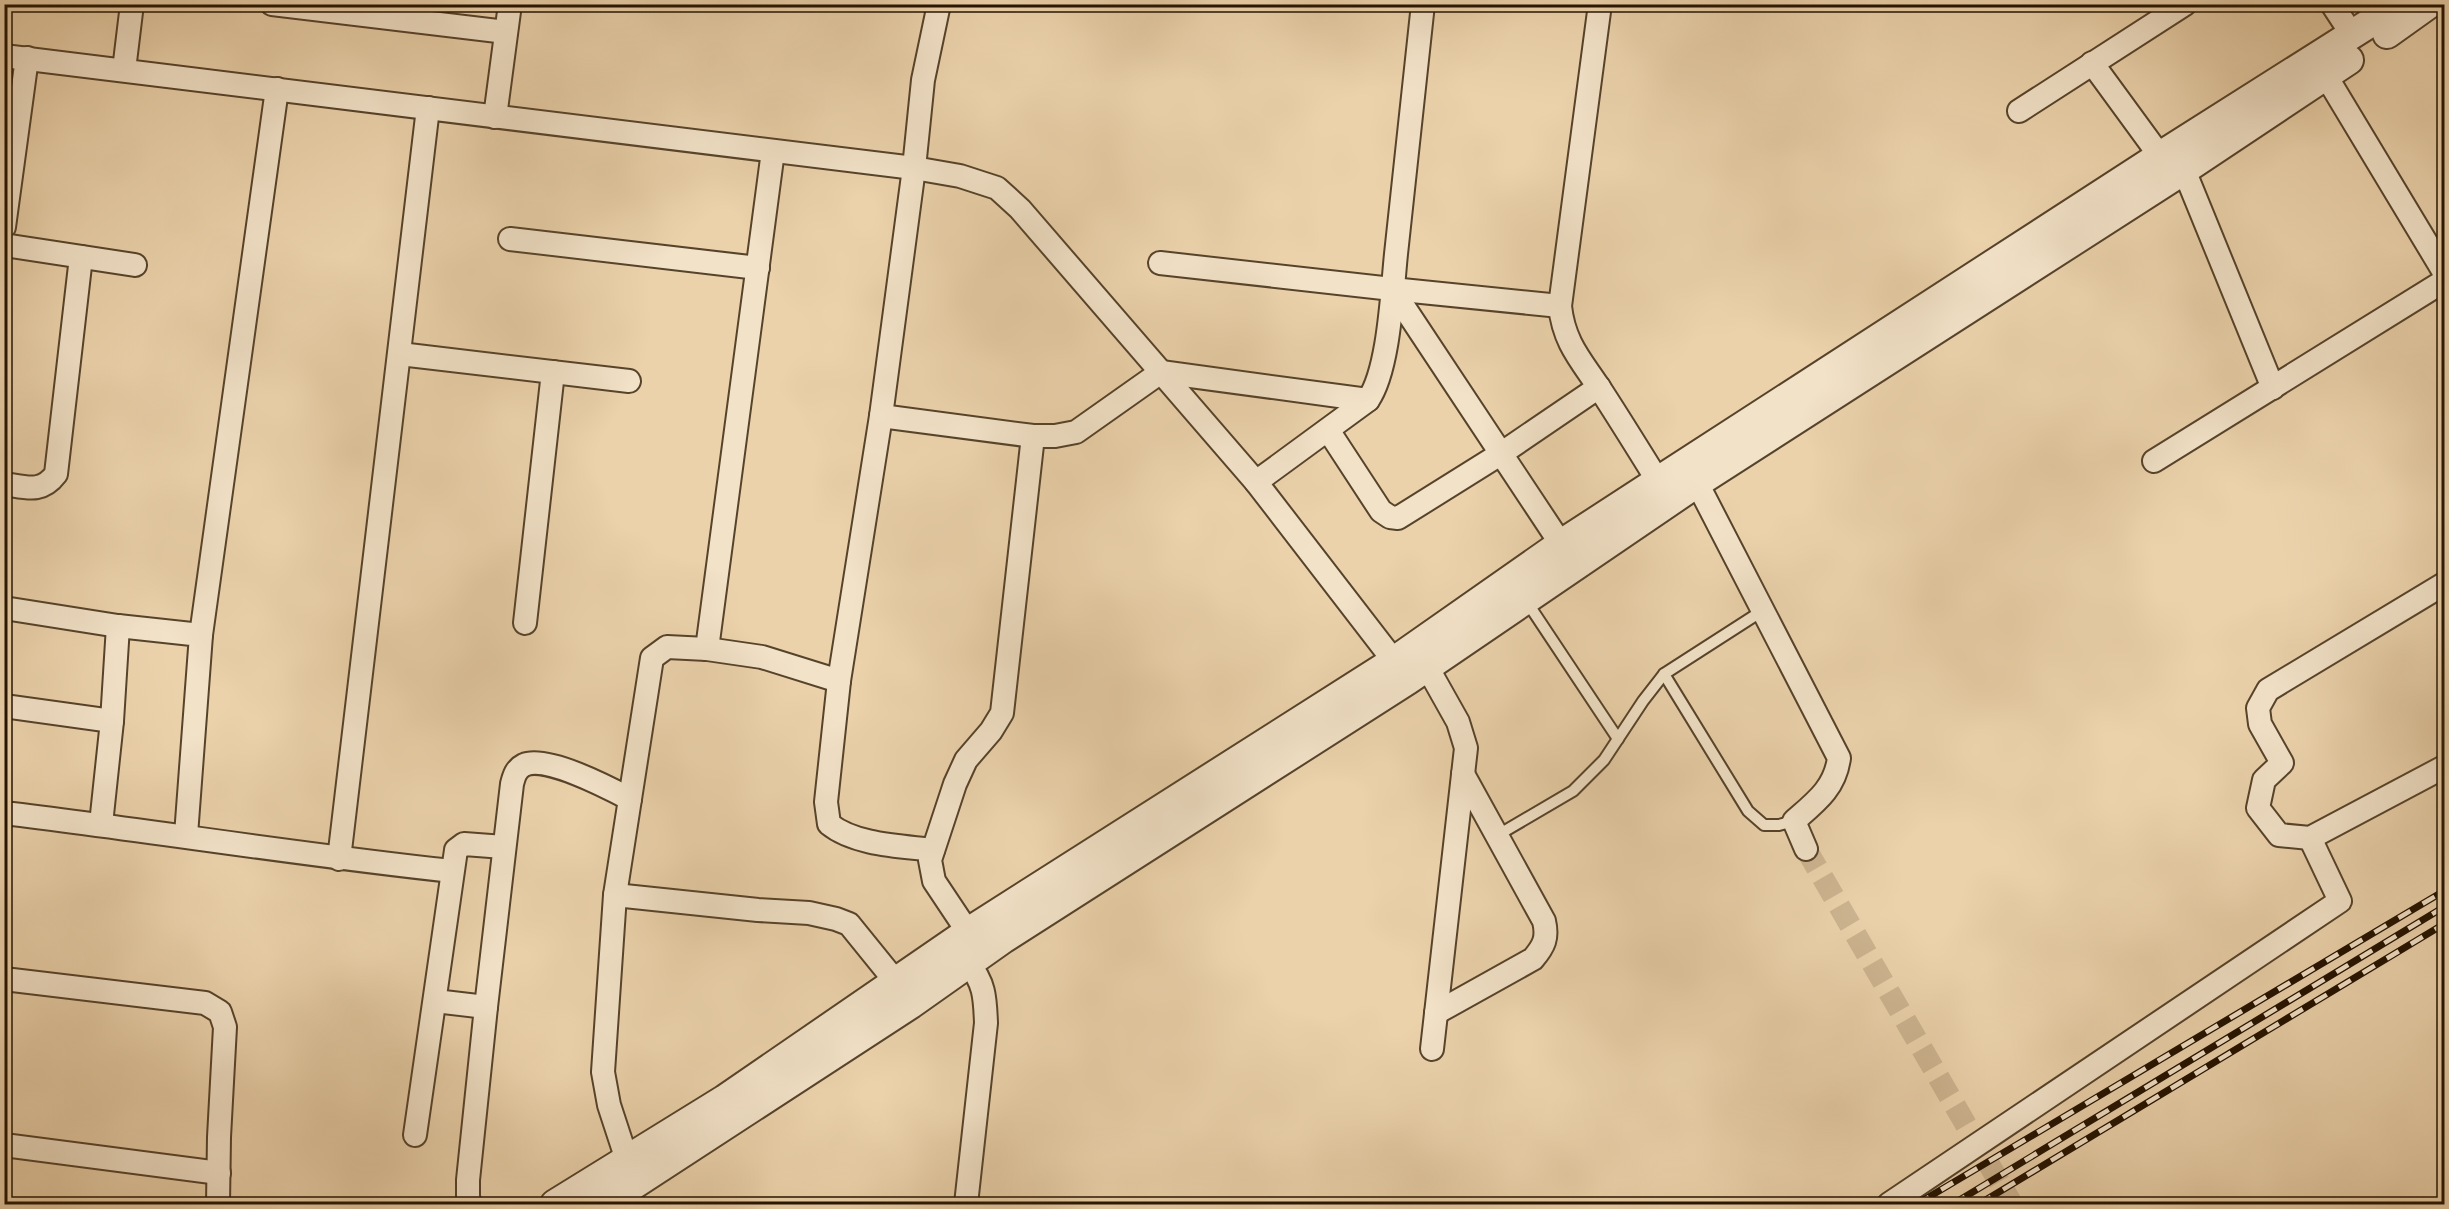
<svg xmlns="http://www.w3.org/2000/svg" width="2449" height="1209" font-family="Vollkorn,serif">
  <style>
    .lines { fill: none; stroke-linecap: round; stroke-linejoin: round }
    .minor-tunnel { stroke: #cdb591; stroke-width: 22; stroke-dasharray: 22 11; stroke-linecap: butt }
    .service-casing { stroke: #56432b; stroke-width: 14 }
    .minor-casing { stroke: #56432b; stroke-width: 26 }
    .tertiary-casing { stroke: #56432b; stroke-width: 32 }
    .service { stroke: #f2e2c8; stroke-width: 10 }
    .minor { stroke: #f2e2c8; stroke-width: 22 }
    .tertiary { stroke: #f2e2c8; stroke-width: 28 }
    .rail-casing { stroke: #251300; stroke-width: 7 }
    .rail { stroke: #f2e2c8; stroke-width: 4.5; stroke-dasharray: 14; stroke-linecap: butt }
  </style>
  <rect width="100%" height="100%" fill="#ebd2ab"/>
  <filter id="stains"><feTurbulence type="fractalNoise" baseFrequency=".00333" numOctaves="4"/><feColorMatrix values="0 0 0 0 .2 0 0 0 0 .09 0 0 0 0 .02 0 0 0 .5 -.17"/></filter>
  <radialGradient id="worn" r=".72"><stop offset=".6" stop-color="#630" stop-opacity="0"/><stop offset="1" stop-color="#630" stop-opacity=".3"/></radialGradient>
  <g class="lines">
    <!-- minor-tunnel -->
    <path class="minor-tunnel" d="M1806 849 2012 1204"/>
    <defs>
      <g id="service">
        <path d="M1527 602 1618 739"/>
        <path d="M1664 674 1748 811 1764 825H1779L1794 821"/>
        <path d="M1498 835 1573 791 1604 760 1643 701 1664 674 1762 611"/>
      </g>
      <g id="minor">
        <path d="M272 4 506 32"/>
        <path d="M1600 4 1560 306C1564 344 1582 361 1602 392 1624 426 1645 460 1666 494"/>
        <path d="M2332 4 2353 36"/>
        <path d="M4 56 914 168 960 176 997 188 1020 209 1256 482 1404 674"/>
        <path d="M2092 63 2160 156"/>
        <path d="M124 70 132 4"/>
        <path d="M2326 76 2444 272"/>
        <path d="M2019 111 2185 4"/>
        <path d="M495 117 510 4"/>
        <path d="M2184 170 2273 388"/>
        <path d="M4 227 27 58"/>
        <path d="M510 239 758 268"/>
        <path d="M4 245 135 265"/>
        <path d="M1160 263 1392 289 1560 306"/>
        <path d="M1392 289 1561 544"/>
        <path d="M400 354 629 381"/>
        <path d="M881 416 1033 436H1055L1076 432 1161 372 1368 400"/>
        <path d="M1328 430 1381 511 1390 517 1398 518 1502 453 1599 387"/>
        <path d="M2154 461 2444 281"/>
        <path d="M1256 482 1368 400C1389 370 1392 293 1396 254 1405 171 1414 88 1423 4"/>
        <path d="M1697 483 1839 758C1835 788 1816 802 1794 821L1806 849"/>
        <path d="M4 484C26 487 41 494 56 474L81 257"/>
        <path d="M2444 584 2268 690 2258 708 2260 724 2282 763 2264 780 2258 808 2279 835 2310 838 2444 767"/>
        <path d="M4 608 118 626 201 635 186 835"/>
        <path d="M525 623 553 372"/>
        <path d="M201 635 277 89"/>
        <path d="M707 649 773 151"/>
        <path d="M1426 665 1458 722 1466 748 1432 1049"/>
        <path d="M4 706 112 721"/>
        <path d="M4 813C154 831 302 855 452 871"/>
        <path d="M101 824 112 721 118 626"/>
        <path d="M933 850C901 846 855 845 829 824L826 802 839 681 881 416 914 168 923 80 939 4"/>
        <path d="M339 859 428 108"/>
        <path d="M615 895 758 910 809 913 836 919 849 924 896 982"/>
        <path d="M968 932 934 881 930 860 955 784 966 760 991 731 1002 713 1033 436"/>
        <path d="M4 979 205 1003 220 1012 225 1027 219 1137 218 1204"/>
        <path d="M435 1001 486 1007 468 1180V1197L470 1204"/>
        <path d="M486 1007 512 784C514 776 516 769 524 765 546 755 609 788 630 799"/>
        <path d="M1436 1013 1533 959C1544 946 1548 938 1544 921L1463 774"/>
        <path d="M415 1135 456 850 464 844 504 847"/>
        <path d="M4 1145 219 1173"/>
        <path d="M627 1160 609 1105 603 1072 615 895 652 658 667 647 707 649 762 657 839 681"/>
        <path d="M966 1204 986 1023C985 999 985 983 968 963"/>
        <path d="M1889 1204 2340 901 2310 838"/>
      </g>
      <g id="tertiary">
        <path d="M2387 34 2429 4"/>
        <path d="M555 1204 725 1099 968 932 1394 661 1561 544 1658 481 2160 156 2400 4"/>
        <path d="M604 1204 911 1004 1003 939 1408 680 1697 483 2184 170 2349 60"/>
      </g>
    </defs>
    <!-- service casing -->
    <use href="#service" class="service-casing"/>
    <!-- minor casing -->
    <use href="#minor" class="minor-casing"/>
    <!-- tertiary casing -->
    <use href="#tertiary" class="tertiary-casing"/>
    <!-- service -->
    <use href="#service" class="service"/>
    <!-- minor -->
    <use href="#minor" class="minor"/>
    <!-- tertiary -->
    <use href="#tertiary" class="tertiary"/>
    <defs>
      <g id="rail">
        <path d="M1917 1204 2444 891"/>
        <path d="M1953 1204 2444 907"/>
        <path d="M1979 1204 2444 924"/>
      </g>
    </defs>
    <!-- rail casing -->
    <use href="#rail" class="rail-casing"/>
    <!-- rail -->
    <use href="#rail" class="rail"/>
  </g>
  <!-- margin -->
  <rect width="2449" height="1209" fill="none" stroke="#ebd2ab" stroke-width="24"/>
  <rect x="6" y="6" width="2437" height="1197" fill="none" stroke="#251300" stroke-width="3"/>
  <rect x="12" y="12" width="2425" height="1185" fill="none" stroke="#251300" stroke-width="1.5"/>
  <rect width="100%" height="100%" filter="url(#stains)"/>
  <rect width="100%" height="100%" fill="url(#worn)"/>
</svg>
